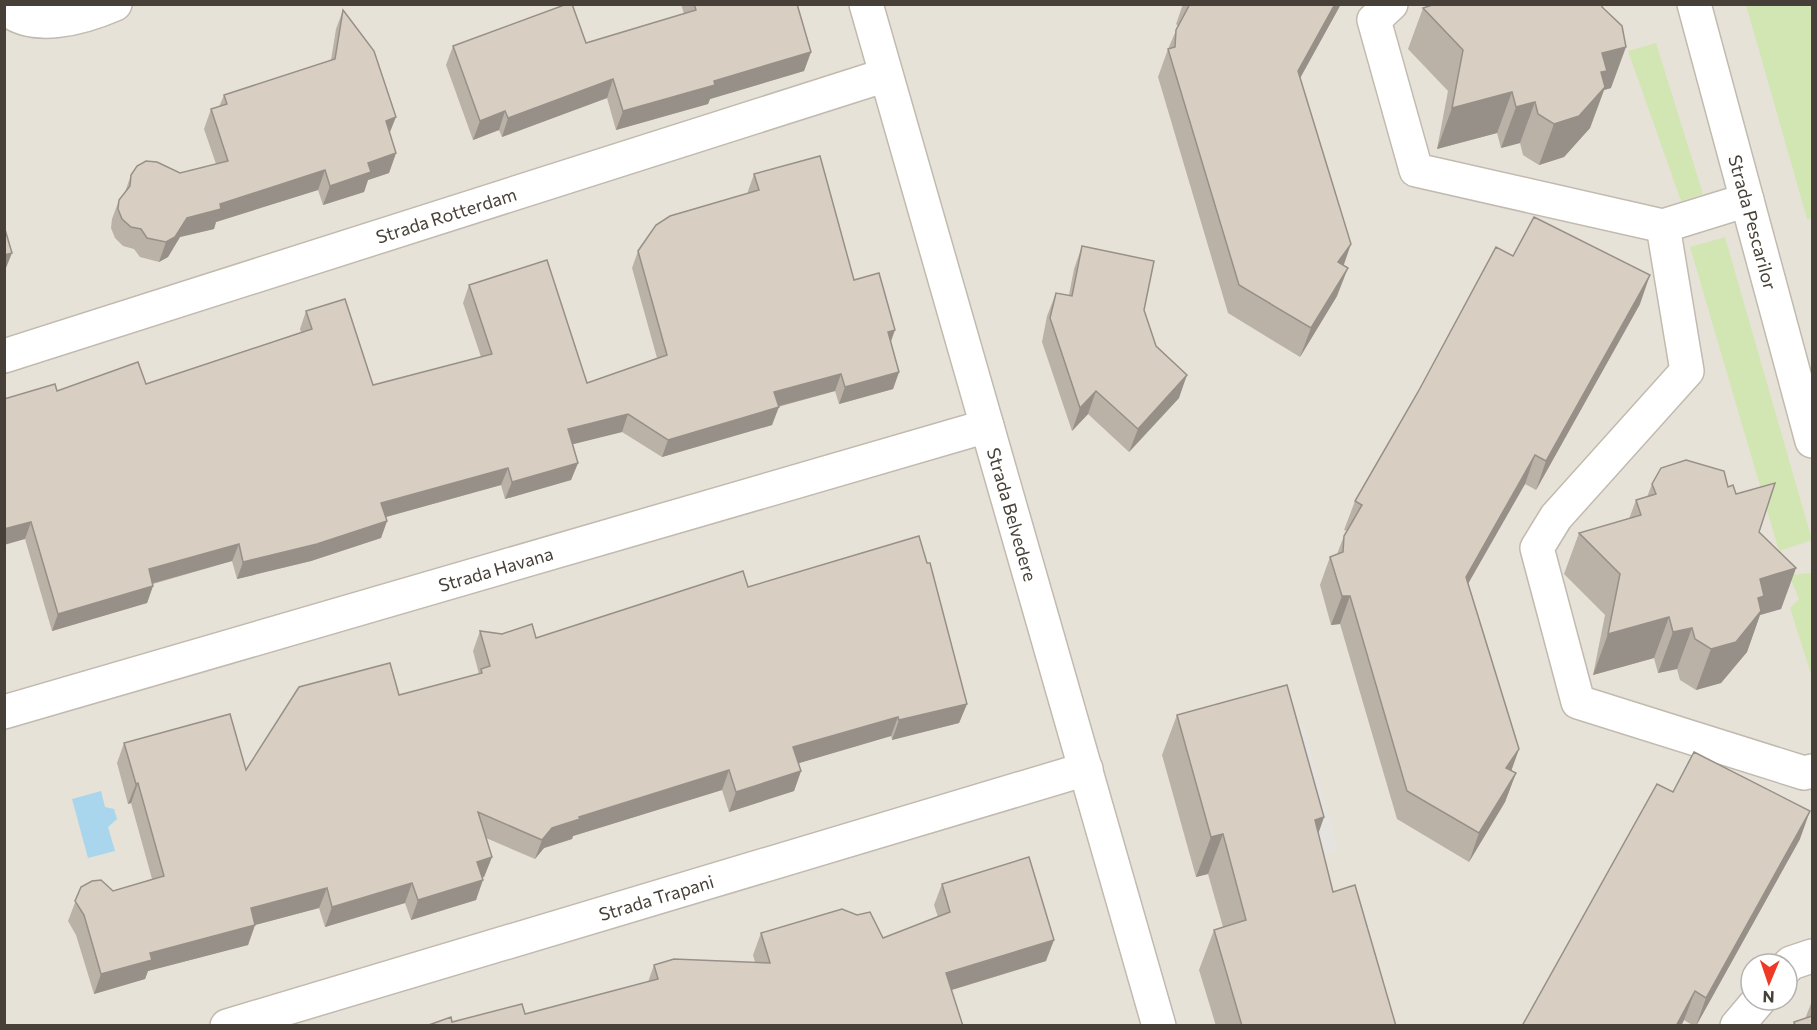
<svg xmlns="http://www.w3.org/2000/svg" width="1817" height="1030" font-family="Commissioner,sans-serif">
  <style>
    .residential { fill: #e7e2d7; fill-rule: evenodd }
    .green { fill: #d2e6b4 }
    .parking { fill: #e5e3e0 }
    .water { fill: #a9d5ed }
    .lines { fill: none; stroke-linecap: round; stroke-linejoin: round }
    .minor-casing { stroke: #c2baaf; stroke-width: 36 }
    .minor { stroke: #fff; stroke-width: 33 }
    .wall { fill: #bab1a7 }
    .shaded-wall { fill: #979088 }
    .building { fill: #d8cec2; stroke: #979088; stroke-width: 1.5 }
    .labels { text-anchor: middle; dominant-baseline: central; stroke-width: 6; stroke-linejoin: round; paint-order: stroke }
    .street-label { font-size: 18px; fill: #474038; stroke: #fff }
  </style>
  <rect width="100%" height="100%" fill="#f4f0e9"/>
  <!-- residential -->
  <path class="residential" d="M5 5H1812V1025L5 1026ZM1751 964H1787V1000H1751Z"/>
  <!-- green -->
  <g class="green">
    <path d="M1746 5H1812V218L1807 219Z"/>
    <path d="M1656 43 1703 194 1681 201 1628 51Z"/>
    <path d="M1725 237 1812 540 1779 551 1690 247Z"/>
    <path d="M1811 573 1812 579V677L1790 608 1799 599 1789 575Z"/>
  </g>
  <!-- parking -->
  <path class="parking" d="M1303 724 1338 850 1310 857 1275 732Z"/>
  <!-- water -->
  <path class="water" d="M101 791 105 807 114 809 117 819 108 827 115 851 88 858 72 799Z"/>
  <g class="lines">
    <defs>
      <g id="minor">
        <path id="s1" d="M866 4 1159 1026"/>
        <path d="M1391 4 1374 20 1416 170 1663 226 1747 200"/>
        <path id="s2" d="M1694 4 1812 441"/>
        <path d="M4 6C31 34 85 17 115 4"/>
        <path d="M1663 226 1687 371 1556 517 1537 548 1578 702 1804 773 1812 771"/>
        <path id="s3" d="M4 356 886 75"/>
        <path id="s4" d="M4 712 987 426"/>
        <path d="M1787 967 1791 963 1812 956"/>
        <path id="s5" d="M227 1026 1086 769"/>
        <path d="M1737 1026 1759 1000"/>
      </g>
    </defs>
    <!-- minor casing -->
    <use href="#minor" class="minor-casing"/>
    <!-- minor -->
    <use href="#minor" class="minor"/>
  </g>
  <!-- wall -->
  <g class="wall">
    <path d="M681 4H797L811 52 804 71 710 99 708 104 616 130 607 98 502 137 499 130 473 140 446 65 453 46 586 43 684 14Z"/>
    <path d="M1183 4H1341L1300 78 1343 265 1337 296 1300 357 1228 313 1158 77 1168 49 1178 26 1176 24Z"/>
    <path d="M1602 7 1611 88 1604 90 1590 128 1564 157 1539 165 1523 155 1520 143 1501 148 1497 133 1437 149 1448 91 1408 49 1423 8Z"/>
    <path d="M343 10 390 133 396 153 389 173 368 180 364 192 323 205 318 190 216 222 214 229 180 237 168 257 159 262 140 257 134 249 123 246 115 238 111 228 112 219 119 200 125 192 131 175 180 173 216 164 204 129 211 109 219 107 224 95 331 60 336 29Z"/>
    <path d="M754 174 854 280 891 342 899 372 893 389 839 404 835 391 778 407 772 425 662 457 622 432 572 444 578 463 571 480 505 499 501 485 386 517 387 521 381 538 311 561 237 579 232 561 153 584V586L147 603 52 631 25 539 57 391 146 384 301 332 300 329 306 311 373 385 481 357 463 303 469 285 587 383 657 358 632 268 638 251 748 193V191Z"/>
    <path d="M1082 246 1144 310 1156 346 1179 398 1129 452 1088 414 1072 431 1042 342 1047 316 1056 293 1069 295 1074 269Z"/>
    <path d="M1513 256 1640 304 1536 490 1525 484 1468 583 1519 749 1511 771 1516 773 1505 802 1469 862 1397 819 1340 624 1331 625 1320 585 1330 557 1337 554 1344 536 1347 531 1344 530 1355 501Z"/>
    <path d="M1652 484 1728 487 1736 494 1759 532 1796 568 1781 609 1760 615 1747 652 1721 683 1696 690 1680 680 1677 669 1658 673 1654 658 1593 675 1605 615 1564 574 1579 533 1629 519 1636 500 1647 497Z"/>
    <path d="M748 587 967 704 959 723 892 740 891 736 798 763 801 771 794 791 729 812 722 790 573 836 572 839 544 848 535 859 486 838 492 857 484 877H482L476 900 411 920 405 903 325 927 319 908 255 925 248 945 148 971 145 979 94 994 76 935 68 921 81 887 113 891 152 879 131 803 128 804 117 763 124 743 246 770 399 695 479 674 473 651 480 631 536 638Z"/>
    <path d="M1177 715 1324 817 1318 834 1333 892 1396 1026H1216L1199 970 1214 930 1223 927 1208 874 1196 877 1162 755Z"/>
    <path d="M1673 792 1800 839 1696 1026H1694L1684 1020 1681 1026H1522Z"/>
    <path d="M942 884 1046 961 952 990 452 1022 525 1014 648 982 654 965 755 962 753 955 761 933 883 938 938 917 934 905Z"/>
    <path d="M1812 1001V1026H1793L1794 1022 1805 1019Z"/>
  </g>
  <!-- shaded-wall -->
  <g class="shaded-wall">
    <path d="M1335 4H1341L1288 100 1298 71Z"/>
    <path d="M1626 47 1611 88 1604 90 1590 128 1564 157 1539 165 1554 124 1602 53Z"/>
    <path d="M811 52 804 71 710 99 708 104 616 130 623 111 714 81Z"/>
    <path d="M613 79 607 98 502 137 508 118Z"/>
    <path d="M1512 92 1497 133 1437 149 1452 108Z"/>
    <path d="M1535 102 1520 143 1501 148 1516 107Z"/>
    <path d="M505 111 499 130 473 140 480 121Z"/>
    <path d="M396 117 388 137 386 121Z"/>
    <path d="M396 153 389 173 368 180 364 192 323 205 330 186 368 163Z"/>
    <path d="M325 170 318 190 216 222 214 229 180 237 168 257 159 262 166 242 187 218 220 204Z"/>
    <path d="M1351 244 1341 273 1338 262Z"/>
    <path d="M12 253 4 273V255Z"/>
    <path d="M1348 268 1337 296 1300 357 1311 328Z"/>
    <path d="M1650 275 1640 304 1536 490 1546 461Z"/>
    <path d="M895 330 889 347 888 332Z"/>
    <path d="M899 372 893 389 839 404 845 387Z"/>
    <path d="M841 374 835 391 768 409 774 392Z"/>
    <path d="M1187 375 1179 398 1129 452 1138 429Z"/>
    <path d="M1096 391 1088 414 1072 431 1080 408Z"/>
    <path d="M779 407 772 425 662 457 668 440Z"/>
    <path d="M628 414 622 432 562 447 568 429Z"/>
    <path d="M1535 455 1525 484 1456 605 1466 577Z"/>
    <path d="M578 463 571 480 505 499 512 482Z"/>
    <path d="M508 468 501 485 375 520 381 503Z"/>
    <path d="M387 521 381 538 311 561 237 579 243 562Z"/>
    <path d="M31 522 25 539 4 545V529Z"/>
    <path d="M239 544 232 561 143 586 149 569Z"/>
    <path d="M1796 568 1781 609 1760 615 1747 652 1721 683 1696 690 1711 649 1760 579Z"/>
    <path d="M153 586 147 603 52 631 58 614Z"/>
    <path d="M1342 596H1350L1340 624 1331 625Z"/>
    <path d="M1669 617 1654 658 1593 675 1608 634Z"/>
    <path d="M1692 628 1677 669 1658 673 1673 632Z"/>
    <path d="M967 704 959 723 892 740 899 720Z"/>
    <path d="M898 717 891 736 786 767 793 747Z"/>
    <path d="M1519 749 1509 777 1506 768Z"/>
    <path d="M729 770 722 790 573 836 572 839 544 848 535 859 542 840 552 828 579 817Z"/>
    <path d="M801 771 794 791 729 812 736 792Z"/>
    <path d="M1516 773 1505 802 1469 862 1479 833Z"/>
    <path d="M138 783 131 803 128 804 136 784Z"/>
    <path d="M1810 811 1800 839 1696 1026 1706 998Z"/>
    <path d="M1324 817 1310 857 1315 820Z"/>
    <path d="M1223 834 1208 874 1196 877 1211 837Z"/>
    <path d="M492 857 484 877 470 881 477 862Z"/>
    <path d="M483 880 476 900 411 920 418 900Z"/>
    <path d="M412 883 405 903 325 927 332 907Z"/>
    <path d="M327 888 319 908 255 925 248 945 148 971 145 979 94 994 101 974 251 908Z"/>
    <path d="M1054 940 1046 961 938 994 946 973Z"/>
    <path d="M1695 991 1684 1020 1681 1026H1676Z"/>
  </g>
  <!-- building -->
  <g class="building">
    <path d="M567 4H572L586 43 696 10 694 4H797L811 52 714 81 715 85 623 111 613 79 508 118 505 111 480 121 453 46Z"/>
    <path d="M1190 4H1335L1298 71 1351 244 1338 262 1348 268 1311 328 1239 285 1168 49 1175 47 1176 30Z"/>
    <path d="M1435 4H1602V7L1622 26 1626 47 1602 53 1607 71 1601 72 1605 87 1579 116 1554 124 1538 114 1535 102 1516 107 1512 92 1452 108 1463 50 1423 8Z"/>
    <path d="M343 10 374 51 396 117 386 121 396 153 368 163 371 172 330 186 325 170 220 204 221 209 187 218 175 237 166 242 147 238 141 229 131 227 122 219 118 209 119 200 130 186 131 175 137 166 146 161 157 162 180 173 228 161 211 109 227 104 224 95 335 59Z"/>
    <path d="M820 156 854 280 879 273 895 330 888 332 899 372 845 387 841 374 774 392 779 407 668 440 628 414 568 429 578 463 512 482 508 468 381 503 387 521 317 544 243 562 239 544 149 569 153 586 58 614 31 522 4 529V399L55 384 57 391 138 362 146 384 312 329 306 311 345 299 373 385 492 354 469 285 547 260 587 383 667 355 638 251 656 225 670 216 759 190 754 174Z"/>
    <path d="M1534 217 1650 275 1546 461 1535 455 1466 577 1519 749 1506 768 1516 773 1479 833 1407 791 1350 596H1342L1330 557 1343 552 1344 536 1362 505 1355 501 1418 392 1496 247 1513 256Z"/>
    <path d="M4 226 12 253 4 255Z"/>
    <path d="M1082 246 1154 261 1144 310 1156 346 1187 375 1138 429 1096 391 1080 408 1050 318 1056 293 1072 296Z"/>
    <path d="M1686 460 1724 471 1728 487 1733 485 1736 494 1775 483 1759 532 1796 568 1760 579 1764 596 1758 598 1761 611 1736 642 1711 649 1695 639 1692 628 1673 632 1669 617 1608 634 1620 574 1579 533 1641 515 1636 500 1656 494 1652 484 1661 468Z"/>
    <path d="M919 536 927 563H930L967 704 899 720 898 717 793 747 801 771 736 792 729 770 579 817 580 819 552 828 542 840 478 812 492 857 477 862 483 880 418 900 412 883 332 907 327 888 251 908 255 925 150 953 152 960 101 974 84 915 75 901 81 887 92 881 101 880 113 891 164 876 138 783 136 784 124 743 230 714 246 770 299 687 390 663 399 695 482 673 481 669 490 666 480 631 502 634 532 624 536 638 743 571 748 587Z"/>
    <path d="M1287 685 1324 817 1315 820 1333 892 1355 885 1396 1026H1242L1214 930 1246 920 1223 834 1211 837 1177 715Z"/>
    <path d="M1694 752 1810 811 1706 998 1695 991 1676 1026H1522L1657 784 1673 792Z"/>
    <path d="M1029 857 1054 940 946 973 963 1026H426L451 1017 452 1022 522 1004 525 1014 658 979 654 965 674 959 770 963 761 933 842 909 857 915 870 912 883 938 950 912 942 884Z"/>
    <path d="M1812 1016V1026H1795L1794 1022Z"/>
  </g>
  <g class="labels">
    <!-- street labels -->
    <g class="street-label">
      <text stroke="none"><textPath href="#s3" startOffset="464">Strada Rotterdam</textPath></text>
      <text stroke="none"><textPath href="#s2" startOffset="226">Strada Pescarilor</textPath></text>
      <text stroke="none"><textPath href="#s1" startOffset="531">Strada Belvedere</textPath></text>
      <text stroke="none"><textPath href="#s4" startOffset="512">Strada Havana</textPath></text>
      <text stroke="none"><textPath href="#s5" startOffset="448">Strada Trapani</textPath></text>
    </g>
  </g>
  <!-- border -->
  <rect width="1817" height="1030" fill="none" stroke="#474038" stroke-width="12"/>
  <!-- north arrow -->
  <g transform="translate(1769 982) rotate(182)"><circle r="28" fill="#ffffff" stroke="#b5b3af" stroke-width="1.5"/>
  <path d="M0-4.5L10 22L0 15L-10 22Z" fill="#ef3825"/>
  <text y="-9" font-size="16" font-weight="bold" text-anchor="middle" fill="#474038">N</text>
  </g>
</svg>
